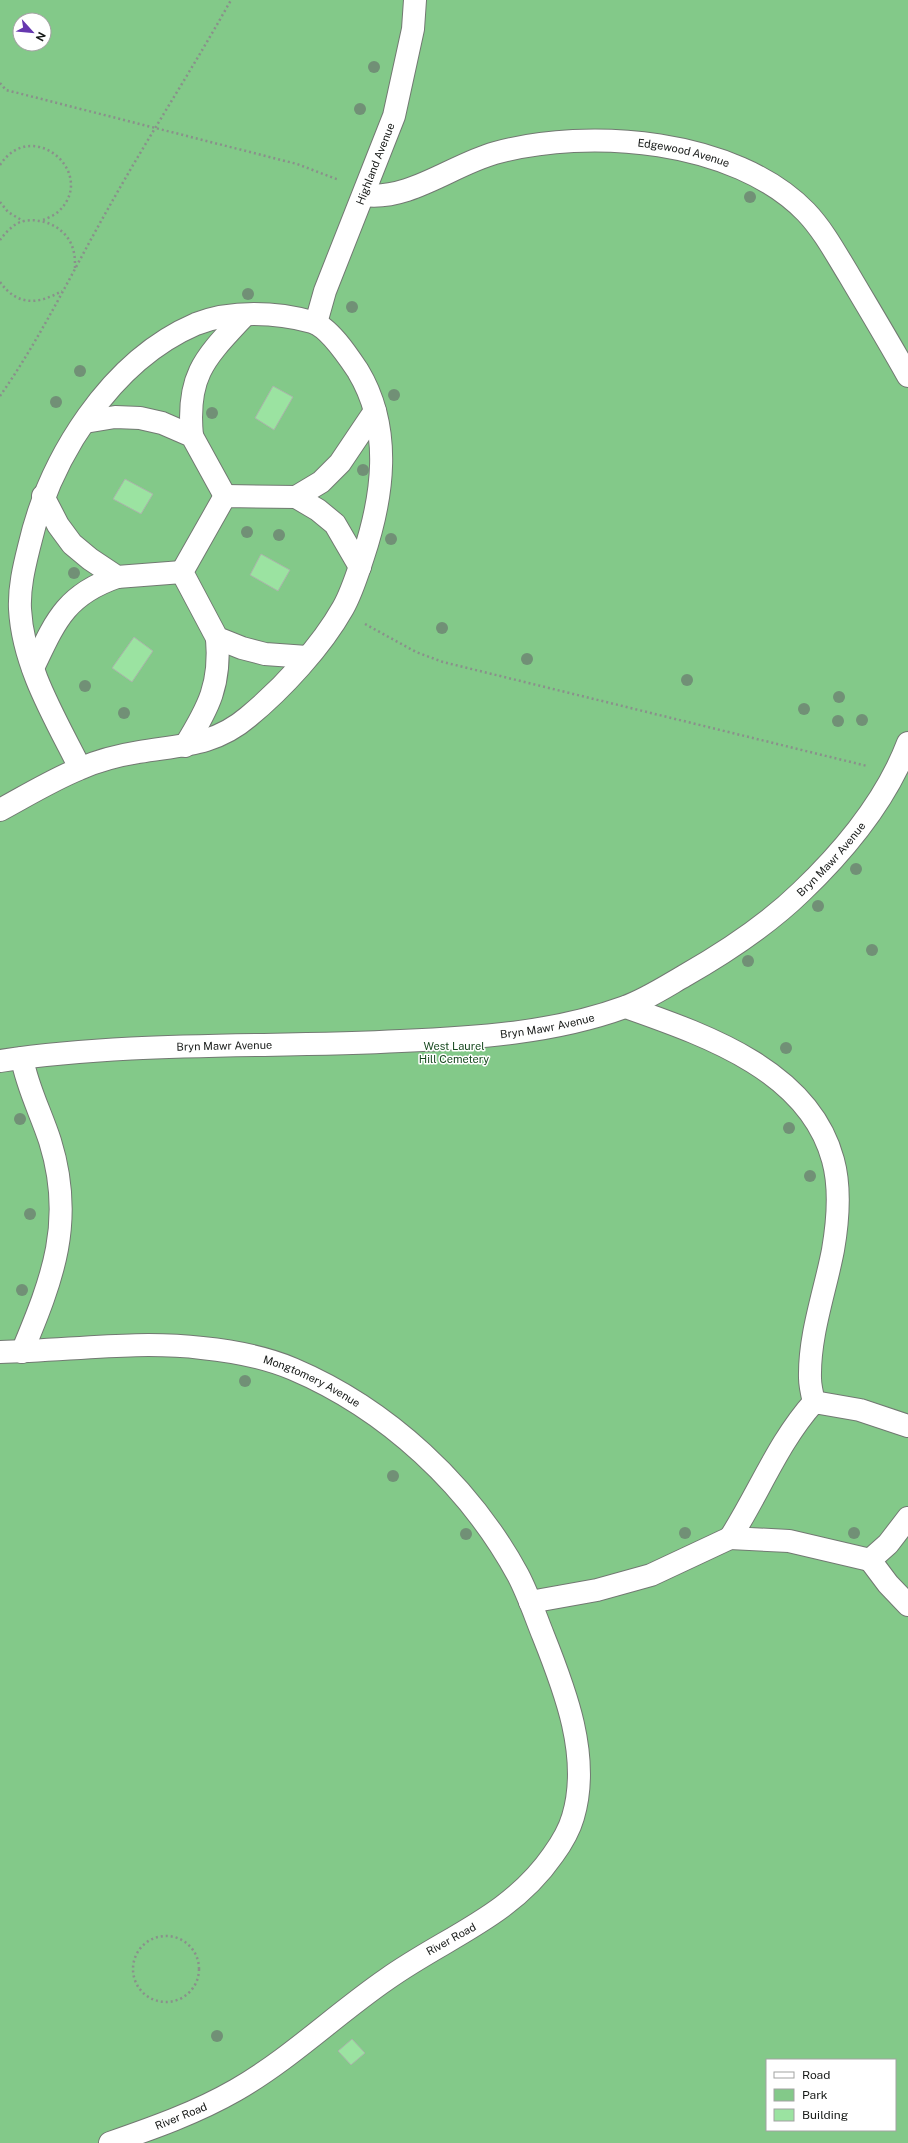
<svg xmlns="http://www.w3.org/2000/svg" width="908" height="2143" font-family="'Public Sans',sans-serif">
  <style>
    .green { fill: #83c989; fill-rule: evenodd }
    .building { fill: #9be3a1; stroke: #abb2ab }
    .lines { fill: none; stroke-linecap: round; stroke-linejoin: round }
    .minor-casing { stroke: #727972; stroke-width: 24 }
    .path { stroke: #8a908b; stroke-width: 2.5; stroke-dasharray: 2 3; stroke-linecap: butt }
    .minor { stroke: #fff; stroke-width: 22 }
    .tree { fill: #719076 }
    .labels { text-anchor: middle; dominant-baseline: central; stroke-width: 3; stroke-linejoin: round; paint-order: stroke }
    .street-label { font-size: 11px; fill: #161917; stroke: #fff }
    .park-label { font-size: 11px; fill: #16481e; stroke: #fff }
  </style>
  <rect width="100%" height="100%" fill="#e0e8e1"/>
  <!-- green -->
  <path class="green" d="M0 0H908V2143H0ZM20 20H44V44H20ZM767 2060H895V2130H767Z"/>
  <!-- building -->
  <g class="building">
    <path d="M273 386 293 397 274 430 255 418Z"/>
    <path d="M125 479 153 494 141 514 113 499Z"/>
    <path d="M261 554 290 570 278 591 250 575Z"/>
    <path d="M134 637 153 651 132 682 112 668Z"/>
    <path d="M352 2039 365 2053 351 2065 338 2051Z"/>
  </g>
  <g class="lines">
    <defs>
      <g id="minor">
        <path id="s1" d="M364 195C409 201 452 165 495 153 589 127 735 139 806 212 824 231 836 254 849 275 869 309 889 342 908 376"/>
        <path id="s2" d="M316 323 325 291 394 116 413 29 415 0"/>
        <path d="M85 422 115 417 140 418 162 423 192 436 225 496"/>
        <path d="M192 436C186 374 206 357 245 315"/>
        <path d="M43 496 58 525 72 544 90 559 117 577 182 572"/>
        <path d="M296 497 321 482 340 463 375 411"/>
        <path d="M307 657 265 654 242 648 217 638 182 572 225 496 296 497 318 510 335 524 360 567"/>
        <path d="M33 668C55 622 65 595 117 577"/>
        <path d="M185 746C209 707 221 684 217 638"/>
        <path d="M0 810C26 796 52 780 79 769 97 761 120 755 139 752 180 745 214 746 248 717 282 689 321 647 343 608 352 592 357 575 363 557 383 497 393 429 358 371 348 356 329 327 312 322 277 312 231 310 196 324 110 361 49 459 29 547 24 567 19 588 20 609 23 666 55 718 80 768"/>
        <path d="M626 1007C705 1035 809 1070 833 1160 841 1189 838 1221 833 1250 825 1292 809 1335 810 1378 810 1386 812 1394 814 1402"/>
        <path id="s3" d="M0 1061C132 1041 268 1048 401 1041 476 1038 554 1033 625 1007 645 1000 665 987 684 976 726 952 766 926 801 892 845 850 886 801 908 743"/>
        <path id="s4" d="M0 1352C67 1351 135 1340 202 1348 232 1351 265 1357 293 1369 387 1409 469 1485 518 1575 528 1594 535 1615 543 1635 565 1690 591 1757 573 1817 569 1831 561 1844 553 1855 510 1917 446 1937 387 1979 336 2014 290 2059 236 2090 196 2113 153 2128 110 2143"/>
        <path d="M22 1352C53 1278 75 1221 50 1141 41 1113 27 1087 22 1058"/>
        <path d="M908 1426 860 1410 814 1402C778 1442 759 1493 730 1538L789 1541 870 1560 888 1544 908 1518"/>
        <path d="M870 1560 888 1584 908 1605"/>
        <path d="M530 1602 597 1590 651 1575 730 1538"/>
      </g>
    </defs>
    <!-- minor casing -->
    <use href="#minor" class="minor-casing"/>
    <!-- path -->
    <g class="path">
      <path d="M0 83 6 90 297 164 339 180"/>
      <path d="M0 165C32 116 98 173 59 211 55 215 48 218 43 220"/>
      <path d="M0 202 8 212 23 221"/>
      <path d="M0 240C6 232 14 223 24 221 46 217 70 230 74 253 75 258 75 263 75 268"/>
      <path d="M0 282C18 307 39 304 62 291"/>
      <path d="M0 396C42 336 73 270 109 207 148 137 192 70 231 0"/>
      <path d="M365 624 416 652 443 662 867 766"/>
      <circle cx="166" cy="1969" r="33"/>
    </g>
    <!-- minor -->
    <use href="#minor" class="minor"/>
  </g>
  <!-- trees -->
  <g class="tree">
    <circle cx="374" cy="67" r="6"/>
    <circle cx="360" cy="109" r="6"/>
    <circle cx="750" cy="197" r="6"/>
    <circle cx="248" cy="294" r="6"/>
    <circle cx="352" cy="307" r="6"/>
    <circle cx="80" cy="371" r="6"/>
    <circle cx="394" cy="395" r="6"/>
    <circle cx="56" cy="402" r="6"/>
    <circle cx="212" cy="413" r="6"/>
    <circle cx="363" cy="470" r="6"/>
    <circle cx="247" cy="532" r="6"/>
    <circle cx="279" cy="535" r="6"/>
    <circle cx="391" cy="539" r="6"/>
    <circle cx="74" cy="573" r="6"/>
    <circle cx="442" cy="628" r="6"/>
    <circle cx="527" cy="659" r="6"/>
    <circle cx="687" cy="680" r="6"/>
    <circle cx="85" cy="686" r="6"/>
    <circle cx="839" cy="697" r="6"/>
    <circle cx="804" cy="709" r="6"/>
    <circle cx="124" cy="713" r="6"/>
    <circle cx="862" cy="720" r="6"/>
    <circle cx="838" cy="721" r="6"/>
    <circle cx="856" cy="869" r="6"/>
    <circle cx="818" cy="906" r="6"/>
    <circle cx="872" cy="950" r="6"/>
    <circle cx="748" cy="961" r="6"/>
    <circle cx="786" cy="1048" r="6"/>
    <circle cx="20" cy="1119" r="6"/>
    <circle cx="789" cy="1128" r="6"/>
    <circle cx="810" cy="1176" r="6"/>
    <circle cx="30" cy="1214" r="6"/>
    <circle cx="22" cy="1290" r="6"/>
    <circle cx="245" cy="1381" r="6"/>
    <circle cx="393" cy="1476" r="6"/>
    <circle cx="685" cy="1533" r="6"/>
    <circle cx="854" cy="1533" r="6"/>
    <circle cx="466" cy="1534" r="6"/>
    <circle cx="217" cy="2036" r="6"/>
  </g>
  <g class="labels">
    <!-- street labels -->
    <g class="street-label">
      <text stroke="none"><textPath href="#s1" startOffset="330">Edgewood Avenue</textPath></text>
      <text stroke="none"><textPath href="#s2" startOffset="170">Highland Avenue</textPath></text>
      <text stroke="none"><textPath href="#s3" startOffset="885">Bryn Mawr Avenue</textPath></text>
      <text stroke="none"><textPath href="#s3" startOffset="549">Bryn Mawr Avenue</textPath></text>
      <text stroke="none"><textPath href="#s3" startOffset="225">Bryn Mawr Avenue</textPath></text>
      <text stroke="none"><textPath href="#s4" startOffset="318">Mongtomery Avenue</textPath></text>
      <text transform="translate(451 1939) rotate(-29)">River Road</text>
      <text transform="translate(181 2116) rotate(-22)">River Road</text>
    </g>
    <!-- park labels -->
    <g class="park-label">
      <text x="454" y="1046">West Laurel<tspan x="454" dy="13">Hill Cemetery</tspan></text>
    </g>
  </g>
  <!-- legend -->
  <rect x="766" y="2059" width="130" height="72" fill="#ffffff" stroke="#a2a3a2"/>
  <rect x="774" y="2072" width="20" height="6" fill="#ffffff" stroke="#a2a3a2"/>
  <text x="802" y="2079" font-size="12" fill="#161917">Road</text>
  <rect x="774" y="2089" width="20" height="12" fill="#83c989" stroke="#a2a3a2"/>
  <text x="802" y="2099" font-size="12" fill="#161917">Park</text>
  <rect x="774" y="2109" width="20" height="12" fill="#9be3a1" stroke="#a2a3a2"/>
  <text x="802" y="2119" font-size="12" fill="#161917">Building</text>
  <!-- north arrow -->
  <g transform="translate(32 32) rotate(117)"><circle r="19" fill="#ffffff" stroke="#a2a3a2"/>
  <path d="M0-3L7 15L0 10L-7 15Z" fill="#6638af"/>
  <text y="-6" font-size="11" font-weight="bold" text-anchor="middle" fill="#161917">N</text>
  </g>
</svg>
